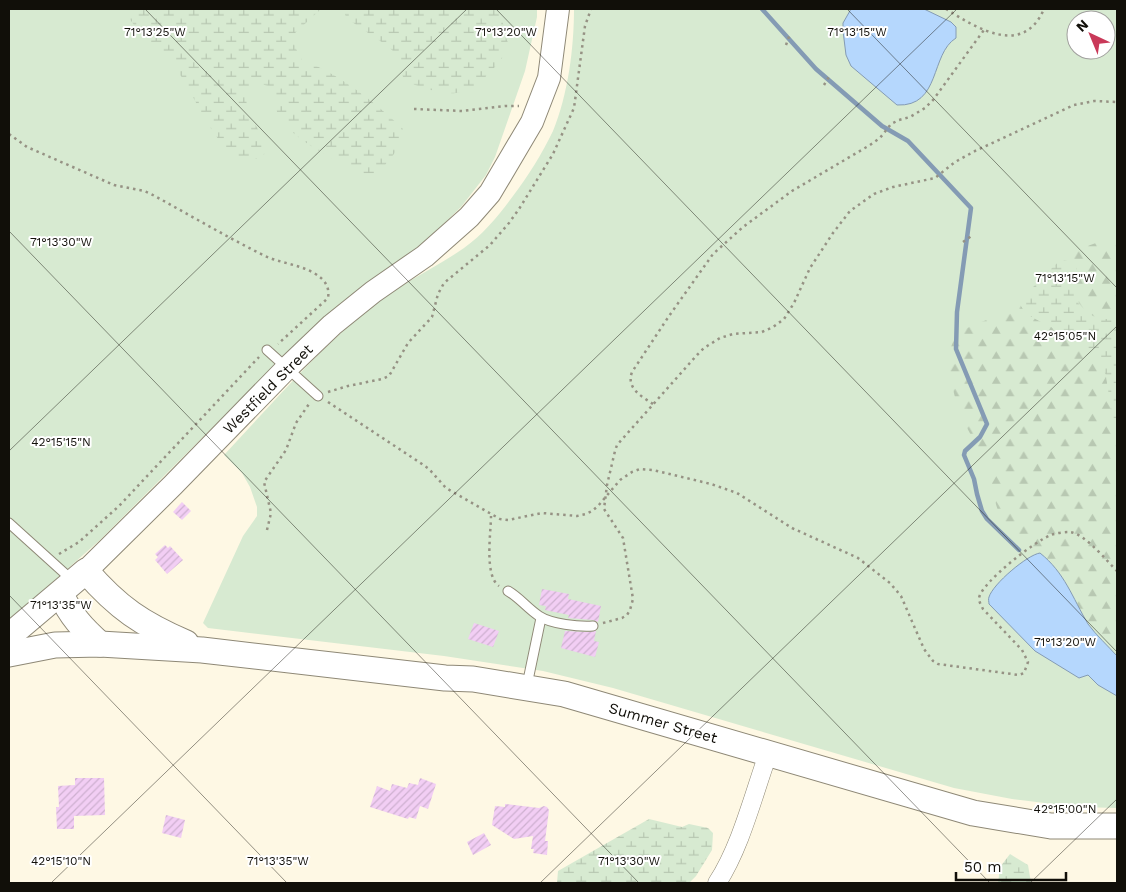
<svg xmlns="http://www.w3.org/2000/svg" width="1126" height="892" font-family="'Work Sans',sans-serif">
  <style>
    .grass { fill: #d7ead1; fill-rule: evenodd }
    .forest { fill: url(#forest-firs) }
    .wetland { fill: url(#wetland-marsh) }
    .water { fill: #b5d7fd; stroke: #849bb4 }
    .lines { fill: none; stroke-linecap: round; stroke-linejoin: round }
    .stream { stroke: #849bb4; stroke-width: 4.5 }
    .building { fill: url(#building-hatch) }
    .service-casing { stroke: #8e8876; stroke-width: 11 }
    .minor-casing { stroke: #8e8876; stroke-width: 19 }
    .tertiary-casing { stroke: #8e8876; stroke-width: 24 }
    .secondary-casing { stroke: #8e8876; stroke-width: 27 }
    .path { stroke: #969284; stroke-width: 2.5; stroke-dasharray: 2.5 4; stroke-linecap: butt }
    .service { stroke: #fff; stroke-width: 9 }
    .minor { stroke: #fff; stroke-width: 18 }
    .tertiary { stroke: #fff; stroke-width: 22 }
    .secondary { stroke: #fff; stroke-width: 25 }
    .ticks { fill: none; stroke: #110f09; stroke-width: 1; stroke-opacity: 0.45 }
    .labels { text-anchor: middle; dominant-baseline: central; stroke-width: 4; stroke-linejoin: round; paint-order: stroke }
    .street-label { font-size: 15px; fill: #110f09; stroke: #fff }
    .ticks-label { font-size: 12px; text-anchor: middle; fill: #110f09; stroke: #fff; stroke-width: 4; stroke-linejoin: round; paint-order: stroke }
  </style>
  <defs>
    <pattern id="forest-firs" width="22" height="20" patternUnits="userSpaceOnUse" patternTransform="scale(1.25)"><rect width="22" height="20" fill="#d7ead1"/><path d="M5 1l3.5 6h-7zM16 11l3.5 6h-7z" fill="#b8c8b2"/></pattern>
    <pattern id="wetland-marsh" width="20" height="14" patternUnits="userSpaceOnUse" patternTransform="scale(1.25)"><rect width="20" height="14" fill="#d7ead1"/><path d="M1 5h8M5 5V1M11 12h8M15 12V8" fill="none" stroke="#b8c8b2"/></pattern>
    <pattern id="building-hatch" width="6" height="6" patternUnits="userSpaceOnUse" patternTransform="scale(1.25)"><rect width="6" height="6" fill="#f2cef4"/><path d="M-1 1l2-2M0 6l6-6M5 7l2-2" fill="none" stroke="#ceb0d0"/></pattern>
  </defs>
  <rect width="100%" height="100%" fill="#fef8e4"/>
  <!-- grass -->
  <g class="grass">
    <path d="M9 9H537V17L525 71 495 157 486 175 461 207 429 238 276 364 101 539 9 621Z"/>
    <path d="M574 9H1117V808L1078 807 1012 799 954 788 613 688 543 671 444 656 208 628 203 623 243 536 257 516V507L250 487 242 473 224 455C269 407 313 356 362 314 393 287 431 271 464 248 483 235 500 214 513 196 528 176 542 154 553 131 568 95 574 48 574 9ZM1076 20H1106V50H1076Z"/>
  </g>
  <!-- forest -->
  <g class="forest">
    <path d="M1117 233V318C1112 318 1106 320 1102 319 1091 318 1076 304 1075 293 1073 282 1079 273 1075 262L1060 260 1079 249 1110 238Z"/>
    <path d="M1020 304 1026 314 1063 333 1090 353 1099 362 1106 375 1112 418 1117 424V656C1108 646 1096 635 1088 624 1072 597 1065 573 1040 553L1033 554C1022 544 1009 534 1002 520 994 505 993 485 987 469 981 451 970 435 962 418 955 401 945 364 951 347 957 326 984 322 1001 315 1008 312 1014 308 1020 304Z"/>
  </g>
  <!-- wetland -->
  <g class="wetland">
    <path d="M124 9H321L295 33C291 43 298 52 302 60 338 73 375 102 403 129 404 147 383 169 370 179 345 164 291 141 278 115 275 108 277 96 276 88 267 86 250 78 247 92 243 111 257 125 264 141 265 143 267 145 267 148 267 152 264 155 261 157 222 175 196 94 178 72 174 66 169 59 164 54 154 44 142 36 134 25 130 20 127 14 124 9Z"/>
    <path d="M345 9H508L502 14C503 20 503 27 504 33 505 37 508 40 508 44 507 53 498 64 492 70 461 105 443 93 405 82L400 69V57L386 45 352 22 345 15Z"/>
    <path d="M1060 260 1075 262C1079 273 1074 282 1075 293 1075 304 1090 318 1101 319 1106 320 1112 318 1117 318V424L1112 418 1106 375 1099 362 1090 353 1063 333 1026 314 1020 304 1034 286Z"/>
    <path d="M649 819 682 827 689 824 708 828 713 833 712 850 696 876 689 883H557L558 871Z"/>
    <path d="M1010 854 1028 865 1031 883H998L1000 867Z"/>
  </g>
  <!-- water -->
  <g class="water">
    <path d="M851 9H924L951 22 956 27V38C930 54 941 107 897 105L851 66 846 55 843 31V23Z"/>
    <path d="M1040 553C1065 573 1072 597 1088 624 1096 635 1108 646 1117 656V696L1098 685 1088 675 1079 678 1035 651 989 604C989 602 988 599 989 597 993 584 1027 555 1040 553Z"/>
  </g>
  <g class="lines">
    <!-- stream -->
    <path class="stream" d="M762 9 816 69 882 126 908 141 971 208 957 312 956 349 987 424 980 437 965 451 964 455 974 479 977 494 982 511 987 519 1019 550"/>
  </g>
  <!-- building -->
  <g class="building">
    <path d="M182 502 191 511 182 520 173 512Z"/>
    <path d="M165 545 168 548 170 546 183 560 167 574 155 560 158 557 155 554Z"/>
    <path d="M542 589 569 594 568 599 601 606 598 622 593 620 568 618 569 615 545 610 546 606 539 605Z"/>
    <path d="M474 623 499 631 493 647 468 639Z"/>
    <path d="M565 631 587 632 596 631 594 641 599 642 595 657 561 648Z"/>
    <path d="M75 778H104L105 815 74 816V829H57L56 807H59L58 786 75 785Z"/>
    <path d="M420 778 436 784 428 809 420 806 416 819 409 817 408 819 370 807 377 786 390 791 392 784 407 788 409 783 418 785Z"/>
    <path d="M505 804 539 808 544 806 547 807 549 810 545 841H548L547 855 533 853 534 849H531L533 836 514 839 492 825 495 806 505 807Z"/>
    <path d="M166 815 185 820 181 838 162 833Z"/>
    <path d="M484 833 491 845 473 855 467 842Z"/>
  </g>
  <g class="lines">
    <defs>
      <g id="service">
        <path d="M267 350 318 396"/>
        <path d="M9 523 72 580"/>
        <path d="M508 591C520 598 527 608 539 616 551 624 579 627 593 626"/>
        <path d="M527 685 541 618"/>
      </g>
      <path id="minor" d="M717 883C741 846 753 796 768 754"/>
      <path id="tertiary" d="M86 571 173 485 287 368 332 325 373 292 425 256 469 217 490 193 532 122 549 78 558 9"/>
      <g id="secondary">
        <path d="M61 594C70 615 83 629 100 644"/>
        <path d="M9 636 86 571C118 608 142 624 186 643"/>
        <path d="M9 654 55 645 100 644 202 650 445 678 473 679 564 694 973 813 1051 826H1117"/>
      </g>
    </defs>
    <!-- service casing -->
    <use href="#service" class="service-casing"/>
    <!-- minor casing -->
    <use href="#minor" class="minor-casing"/>
    <!-- tertiary casing -->
    <use href="#tertiary" class="tertiary-casing"/>
    <!-- secondary casing -->
    <use href="#secondary" class="secondary-casing"/>
    <!-- path -->
    <g class="path">
      <path d="M946 9C978 29 1023 57 1044 9"/>
      <path d="M786 45 790 34"/>
      <path d="M824 85 830 75"/>
      <path d="M414 109 462 111 505 106H519"/>
      <path d="M9 134 27 147 114 185 144 191 151 194C188 214 225 236 263 255 279 263 298 264 314 273 324 279 330 286 328 298L278 344"/>
      <path d="M963 242 973 235"/>
      <path d="M328 392 348 386 382 379 389 376 408 343 432 317 438 294 444 283 490 245 509 223 519 209 553 154 574 108 585 26 591 9"/>
      <path d="M328 402 422 464 429 469 446 488 500 519 508 520 542 513 577 516 586 514 592 511 598 506 620 480 632 472 640 469 653 470 711 484 737 493 792 528 858 558 890 583 901 596 924 649 933 661 938 664 1019 675 1024 673 1028 662 1022 650 983 609C981 605 979 602 979 598 982 582 1035 541 1051 535 1056 533 1064 532 1070 532 1085 534 1106 560 1117 571"/>
      <path d="M653 404C641 396 626 388 632 372L669 316 713 254 743 227 792 191 870 145 880 138 891 124 899 120 910 117 925 108 933 100 984 30"/>
      <path d="M491 516C491 532 484 576 499 586"/>
      <path d="M267 530 271 513 264 482 286 450 296 423 309 404"/>
      <path d="M59 554 79 542 119 506 259 357"/>
      <path d="M603 623 622 618 627 615 630 610 633 599 623 538 604 509 607 485 615 451 617 445 697 355 704 348 720 338 733 334 762 332 773 327 784 319 794 303 810 268 833 233 850 211 874 194 893 187 935 178 955 162 975 151 1074 105 1094 101 1117 102"/>
    </g>
    <!-- service -->
    <use href="#service" class="service"/>
    <!-- minor -->
    <use href="#minor" class="minor"/>
    <!-- tertiary -->
    <use href="#tertiary" class="tertiary"/>
    <!-- secondary -->
    <use href="#secondary" class="secondary"/>
  </g>
  <!-- ticks -->
  <path class="ticks" d="M145 9 990 883M496 9 1117 652M847 9 1117 288M9 231 639 883M9 451 467 9M9 595 287 883M51 883 957 9M540 883 1117 326M1030 883 1117 799"/>
  <g class="labels">
    <!-- street labels -->
    <g class="street-label">
      <text transform="translate(268 389) rotate(-45)">Westfield Street</text>
      <text transform="translate(663 723) rotate(16)">Summer Street</text>
    </g>
  </g>
  <g class="ticks-label">
    <text x="506" y="36">71°13'20"W</text>
    <text x="155" y="36">71°13'25"W</text>
    <text x="857" y="36">71°13'15"W</text>
    <text x="61" y="246">71°13'30"W</text>
    <text x="1065" y="282">71°13'15"W</text>
    <text x="1065" y="340">42°15'05"N</text>
    <text x="61" y="446">42°15'15"N</text>
    <text x="61" y="609">71°13'35"W</text>
    <text x="1065" y="646">71°13'20"W</text>
    <text x="1065" y="813">42°15'00"N</text>
    <text x="278" y="865">71°13'35"W</text>
    <text x="629" y="865">71°13'30"W</text>
    <text x="61" y="865">42°15'10"N</text>
  </g>
  <!-- border -->
  <rect width="1126" height="892" fill="none" stroke="#110f09" stroke-width="20"/>
  <!-- north arrow -->
  <g transform="translate(1091 35) rotate(316)"><circle r="24" fill="#ffffff" stroke="#a09f9d"/>
  <path d="M0-4L9 19L0 12L-9 19Z" fill="#c93959"/>
  <text y="-8" font-size="14" font-weight="bold" text-anchor="middle" fill="#110f09">N</text>
  </g>
  <!-- scale -->
  <path d="M956 872v8h110v-8" fill="none" stroke="#110f09" stroke-width="2.5"/>
  <text x="964" y="872" font-size="15" fill="#110f09" stroke="#ffffff" stroke-width="4" paint-order="stroke">50 m</text>
</svg>
